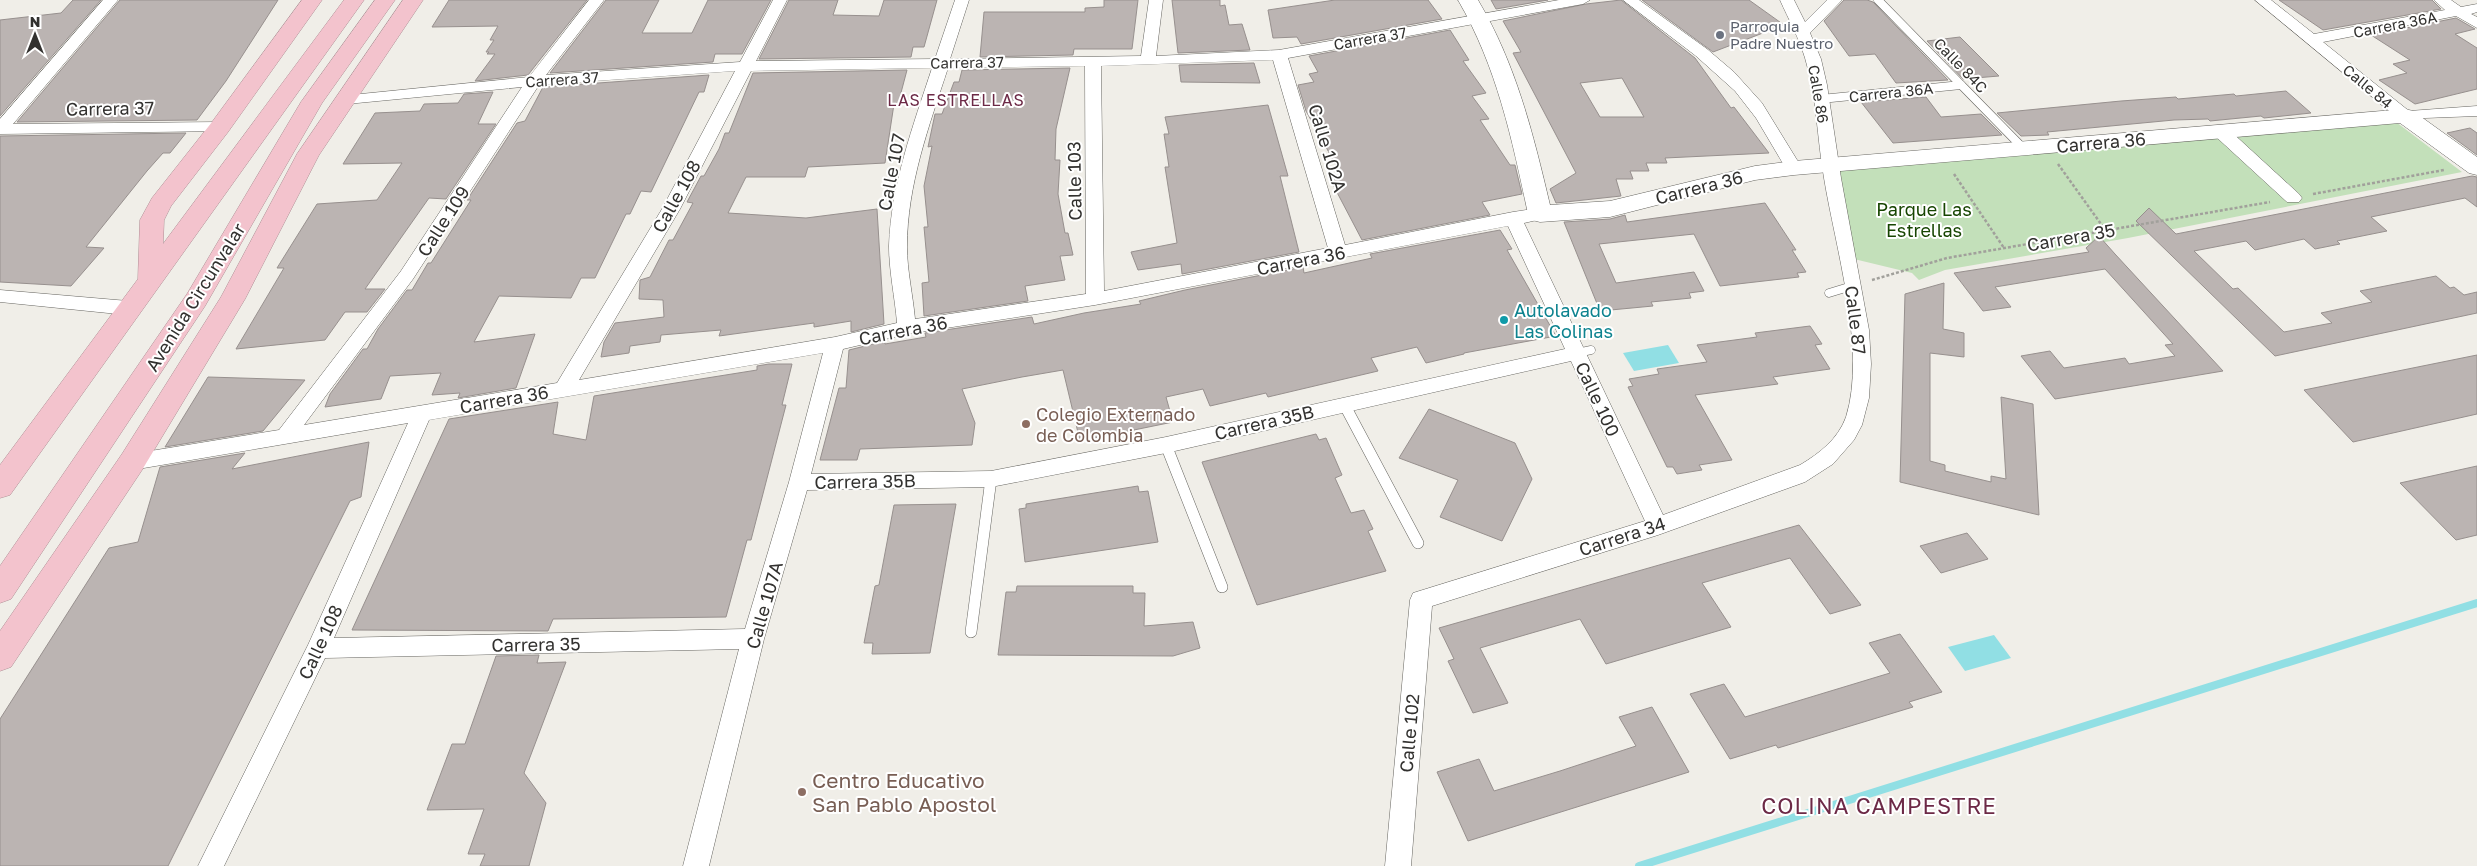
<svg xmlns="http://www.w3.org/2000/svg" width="2477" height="866" font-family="'Golos Text',sans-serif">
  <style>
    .green { fill: #c3e0ba }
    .water { fill: #91dfe4 }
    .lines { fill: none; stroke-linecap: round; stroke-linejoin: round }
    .stream { stroke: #91dfe4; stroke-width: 8 }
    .building { fill: #bbb4b2; stroke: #97908e; fill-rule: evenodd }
    .lane-far1-casing { stroke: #666560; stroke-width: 9 }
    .lane-casing { stroke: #666560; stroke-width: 12 }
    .street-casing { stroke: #666560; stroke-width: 1 }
    .secondary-casing { stroke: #666560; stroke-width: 1 }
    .highway-casing { stroke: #af9096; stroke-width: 1 }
    .path { stroke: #a1a09b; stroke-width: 2.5; stroke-dasharray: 3 2; stroke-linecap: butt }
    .lane-far1 { stroke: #fff; stroke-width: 8 }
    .lane { stroke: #fff; stroke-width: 11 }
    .street { fill: #fff; fill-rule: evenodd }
    .secondary { fill: #fff; fill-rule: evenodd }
    .highway { fill: #f3c3cd; fill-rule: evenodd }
    .worship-dot { fill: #6b7280; stroke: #fff; stroke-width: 2 }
    .culture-dot { fill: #0f9aa8; stroke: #fff; stroke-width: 2 }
    .education-dot { fill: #8d6e63; stroke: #fff; stroke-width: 2 }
    .labels { text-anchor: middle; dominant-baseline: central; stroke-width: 4; stroke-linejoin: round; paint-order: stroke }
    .far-street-label { font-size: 15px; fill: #32312f; stroke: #fff }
    .far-worship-label { font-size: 15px; fill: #5b616d; stroke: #fff; text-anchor: start }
    .far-neighbourhood-label { font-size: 16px; letter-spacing: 1px; fill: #6c2946; stroke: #fff }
    .street-label { font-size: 18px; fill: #32312f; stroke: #fff }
    .park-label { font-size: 18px; fill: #164501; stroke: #fff }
    .culture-label { font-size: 18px; fill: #0d838f; stroke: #fff; text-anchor: start }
    .education-label { font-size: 18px; fill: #785e54; stroke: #fff; text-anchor: start }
    .near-education-label { font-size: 21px; fill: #785e54; stroke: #fff; text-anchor: start }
    .near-neighbourhood-label { font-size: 22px; letter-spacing: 1px; fill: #6c2946; stroke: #fff }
  </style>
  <rect width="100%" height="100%" fill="#f0eee8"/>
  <!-- green -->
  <path class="green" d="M2396 122 2462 172 2128 238 1945 270 1919 280 1912 273 1854 259 1840 171Z"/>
  <!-- water -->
  <g class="water">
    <path d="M1668 345 1679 363 1634 371 1623 353Z"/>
    <path d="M1994 635 2011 658 1965 671 1948 647Z"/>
  </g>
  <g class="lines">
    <!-- stream -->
    <path class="stream" d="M1639 866 2477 603"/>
  </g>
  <!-- building -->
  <g class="building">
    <path d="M73 0H101L0 116V20L61 13Z"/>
    <path d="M120 0H278L226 81 197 120 17 122Z"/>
    <path d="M449 0H587L528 75 475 81 495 54H487L489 52H486L494 40H490L498 26 432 27Z"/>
    <path d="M606 0H659L642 33H692L708 0H771L742 54H715L713 62 550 73Z"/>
    <path d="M789 0H838L833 15 879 16 884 0H937L924 47H913L911 57 759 59Z"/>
    <path d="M1104 0H1138L1132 49H1074L1073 55 980 57 984 12H1085V8L1104 7Z"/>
    <path d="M1172 0H1220V6L1225 5 1229 25 1242 24 1250 50 1178 53Z"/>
    <path d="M1335 0H1428L1442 19 1301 44 1297 37 1273 38 1268 10Z"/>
    <path d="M1491 0H1548L1496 9Z"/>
    <path d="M1621 0 1695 58 1731 108 1734 107 1769 153 1665 158 1667 163H1646L1649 171H1630L1633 179H1616L1621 196 1556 203 1550 189 1576 173 1513 53 1521 52 1503 21 1586 4ZM1622 78 1644 117H1600L1580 83Z"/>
    <path d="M1642 0H1749L1784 25 1713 52Z"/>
    <path d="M1844 0H1867L1873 2 1948 80 1896 83 1875 54 1849 56 1824 21Z"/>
    <path d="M2279 0H2432L2441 9 2323 30Z"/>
    <path d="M2456 18 2475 29 2455 34 2477 48V89L2415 104 2379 80 2407 73 2393 64 2410 60 2371 35Z"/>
    <path d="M1450 30 1469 60 1463 61 1486 93 1472 96 1489 119 1480 120 1510 165H1515L1522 194 1482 202 1490 215 1362 240 1330 179 1342 176 1306 111 1298 85 1314 82 1309 74 1318 72 1309 56Z"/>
    <path d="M1960 37 1999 76 1963 79 1927 41Z"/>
    <path d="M1254 63 1260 83 1181 82 1179 65Z"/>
    <path d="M1070 68 1056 129 1055 160H1060L1058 194 1065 233H1068L1073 255 1060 256 1065 280 1025 286 1028 301 924 316 922 283 929 282 924 227H928L924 186 932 146 928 147 935 114H942L954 82H959L962 70Z"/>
    <path d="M907 70 898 104H894L885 163 808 167 805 177H746L728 213 806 218 877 209 884 324 851 332V321L814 327V323L719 336 721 330 661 335 660 342 630 346 629 353 601 357 604 342 615 323 664 317 663 300 639 299 640 280 650 277 669 240H673L693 203 687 202 701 176H704L719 149 725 133H729L753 73Z"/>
    <path d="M709 75 704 92H699L651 192 641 191 630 214H626L595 278H581L571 298 499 296 474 342 535 334 516 388 458 398 460 393 432 395 441 373 390 376 381 399 325 407 330 394 363 349H367L378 329 407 290H412L428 263H431L471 200H467L517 123 525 121 543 87Z"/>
    <path d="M2286 91 2311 113 2264 118 2261 116 2210 121 2208 119 2174 120 2047 132 2049 135 2021 136 1997 113 2121 101 2176 97 2178 99 2234 94 2236 96Z"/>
    <path d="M493 92 478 124H496L446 199 429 198 365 289H385L367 312H345L325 340 236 349 284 268H277L317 204 377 200 402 163 343 164 375 113 420 111 424 104 458 103 464 94Z"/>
    <path d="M1926 97 1941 117 1981 114 2002 135 1893 143 1861 102Z"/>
    <path d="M1268 105 1288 176H1280L1299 252 1182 274 1181 264 1138 270 1131 252 1177 243 1165 167H1169L1164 134H1169L1165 117Z"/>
    <path d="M2470 128 2477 133V155L2447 133Z"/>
    <path d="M186 133 170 153H163L147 171 86 247 104 248 71 286 0 282V136Z"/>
    <path d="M2472 176 2477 177V207L2465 198 2371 217 2387 231 2337 241 2340 244 2315 249 2304 239 2255 250 2246 241 2194 251 2233 289 2238 288 2284 332 2332 323 2321 313 2372 302 2360 291 2436 276 2450 288 2454 287 2464 295 2477 292V313L2275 356 2136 221 2149 208 2176 234Z"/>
    <path d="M1765 203 1796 250H1792L1806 272 1797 273 1799 277 1720 286 1694 234 1599 244 1616 283 1694 272 1704 291 1689 293 1691 298 1651 302 1653 306 1600 311 1564 222 1610 219 1625 215 1627 222Z"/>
    <path d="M1500 230 1512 249 1507 250 1556 336 1464 353V354L1426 363 1417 347 1371 358 1378 371 1268 397 1266 393 1210 406 1203 389 1166 397 1173 422 1080 441 1063 370 1022 377 962 389 975 423 972 445 860 449 857 460H820L839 388H846L849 350 885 341V344L926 337 925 333 1032 317 1034 324 1084 313 1141 304 1139 301 1185 290 1303 267 1304 273 1372 258 1370 254Z"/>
    <path d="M2099 236 2115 254 2223 371 2055 399 2021 356 2050 351 2064 368 2125 358 2129 364 2175 356 2165 345 2173 344 2105 269 1995 287 2011 307 1983 311 1954 273 2089 252 2086 248Z"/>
    <path d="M1944 283 1943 329 1964 333V357L1930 353V461L1945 465V471L1991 482V476L2006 479 2001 397 2033 404 2039 515 1900 482 1905 294Z"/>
    <path d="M1810 326 1822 344 1815 345 1830 369 1773 377 1778 384 1695 395 1732 460 1699 465 1702 470 1677 474 1673 467H1667L1628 387 1633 386 1629 379 1659 374 1657 369 1707 362 1697 345 1757 337 1755 333Z"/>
    <path d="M2477 355V414L2353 442 2304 390Z"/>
    <path d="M769 364H792L782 405H786L751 540H747L726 617 553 619 548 631 352 630 449 419 558 402 553 434 586 440 594 396 757 370V366Z"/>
    <path d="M208 377 305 380 263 431 165 447Z"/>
    <path d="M1429 409 1515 443 1532 479 1502 541 1440 517 1458 480 1399 458Z"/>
    <path d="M1316 434 1319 440 1326 438 1342 475 1335 478 1351 513 1364 510 1373 529 1368 531 1386 571 1257 605 1202 462Z"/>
    <path d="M369 442 361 497 350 501 168 866H0V719L109 548 138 542 160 467 245 453 232 469Z"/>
    <path d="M2477 466V535L2456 540 2400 483Z"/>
    <path d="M1138 486 1139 492 1148 491 1158 542 1025 562 1019 509 1026 508V504Z"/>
    <path d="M956 504 930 653 872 654 873 643H864L875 586 879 585 894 505Z"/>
    <path d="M1799 525 1861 605 1830 614 1790 558 1702 583 1731 627 1606 664 1580 619 1480 648 1508 703 1473 713 1448 661 1454 659 1439 628Z"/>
    <path d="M1967 533 1988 559 1941 573 1920 546Z"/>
    <path d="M1017 586H1133V593H1145L1144 626 1193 622 1200 648 1173 656 998 655 1006 592H1016Z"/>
    <path d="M1900 634 1942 692 1909 702 1913 707 1778 748 1776 745 1730 759 1690 694 1724 684 1745 717 1890 673 1869 643Z"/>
    <path d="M539 655 537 663 566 662 524 773 546 803 529 866H480L485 854H468L484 809 427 810 452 744H465L496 656Z"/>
    <path d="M1652 707 1689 772 1468 841 1437 772 1479 759 1494 791 1560 771 1636 746 1619 717Z"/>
  </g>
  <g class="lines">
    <defs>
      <g id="lane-far1">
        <path d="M1878 0 2023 148"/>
        <path d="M1821 99 1961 85"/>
        <path d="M1829 293 1852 286"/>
        <path d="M1577 353 1591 350"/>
      </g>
      <g id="lane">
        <path d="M1344 404 1418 543"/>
        <path d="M1166 445 1222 587"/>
        <path d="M971 632 991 479"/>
      </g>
      <g id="street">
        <path d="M103 0H118L13 124 220 122 226 123 228 127 226 131 0 134V119Z"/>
        <path d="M589 0H604L546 75 740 62 773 0H787L756 61 935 59 955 0H969L950 59 1141 56 1149 0H1163L1156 56 1279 50 1559 0H1590L1583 4 1288 58 1345 245 1513 212 1540 208 1546 210 1549 214 1546 218 1524 223 1663 515 1800 465C1820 453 1838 439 1846 417 1867 350 1835 246 1824 178 1817 138 1817 97 1805 58 1799 38 1789 20 1780 0H1794L1805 22 1827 0H1842L1810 33 1821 59 1827 85 1841 178 1869 330 1871 364 1869 398 1862 425 1854 440 1833 464 1805 482 1658 535 1432 606 1411 866H1385L1410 600 1413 593 1645 521 1571 361 1166 453 991 487 807 490 764 639 709 866H683L739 649 325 658 224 866H198L308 645 408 423 132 470 125 468 122 462 125 456 132 454 279 430 401 271 522 87 347 104 341 102 339 99 341 96 529 77ZM1273 60 1328 248 1104 291 1101 66ZM1085 66 1086 294 915 319C913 296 907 270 907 247 907 185 929 126 948 68ZM932 68C913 126 891 185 889 246 889 271 895 298 897 323L835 337 579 380 680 209 751 71ZM735 71 662 209 557 383 304 425 413 279 539 85ZM1508 226 1565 349 1166 437 991 471 811 474 843 349 907 334 1095 305ZM823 353 789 482 745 629 334 638 429 420Z"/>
        <path d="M1623 0H1639L1707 49 1734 72 1762 103 1802 168 1800 172H1788L1756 118 1735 91 1696 56Z"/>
        <path d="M2255 0H2271L2314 34 2445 10 2434 0H2451L2461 7 2477 4V12L2471 14 2477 17V28L2456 16 2323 42 2409 111 2477 106V116L2399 119Z"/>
        <path d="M2220 126 2226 127 2299 194 2302 198 2299 202H2287L2214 135 2212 131 2214 127Z"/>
        <path d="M0 290 128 301 135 303 137 308 135 313 128 315 0 302Z"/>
      </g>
      <path id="secondary" d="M1458 0H1478C1516 64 1533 133 1550 205L1610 201 1755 166 1794 161 2405 109 2413 111 2477 157V175L2469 173 2400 123 1794 175 1755 180 1610 217 1540 222 1532 220 1528 214C1512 139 1497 67 1458 0Z"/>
      <g id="highway">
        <path d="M302 0H322L228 132 171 206 164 220 163 244 344 0H364L10 495 0 498V465L138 279 140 220 152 198 212 122Z"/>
        <path d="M375 0H395L322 103 205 306 11 599 0 603V566L187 294 301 102Z"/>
        <path d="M403 0H423L319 155 245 299 142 470 11 667 0 671V631L122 454 221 297 297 154Z"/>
      </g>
    </defs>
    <!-- lane-far1 casing -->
    <use href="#lane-far1" class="lane-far1-casing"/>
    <!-- lane casing -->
    <use href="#lane" class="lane-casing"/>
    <!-- street casing -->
    <use href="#street" class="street-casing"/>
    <!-- secondary casing -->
    <use href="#secondary" class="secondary-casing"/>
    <!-- highway casing -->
    <use href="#highway" class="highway-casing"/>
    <!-- path -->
    <g class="path">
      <path d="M2058 164 2106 231"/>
      <path d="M1954 174 2004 248"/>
      <path d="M2313 194 2444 170"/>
      <path d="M1872 280 1947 258 2270 202"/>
    </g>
    <!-- lane-far1 -->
    <use href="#lane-far1" class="lane-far1"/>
    <!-- lane -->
    <use href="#lane" class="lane"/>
    <!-- street -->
    <use href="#street" class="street"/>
    <!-- secondary -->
    <use href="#secondary" class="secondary"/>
    <!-- highway -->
    <use href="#highway" class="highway"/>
  </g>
  <!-- markers -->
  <circle class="worship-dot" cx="1720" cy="35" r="5"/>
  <circle class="culture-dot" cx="1504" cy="320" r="5"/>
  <g class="education-dot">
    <circle cx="1026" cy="424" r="5"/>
    <circle cx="802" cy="792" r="5"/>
  </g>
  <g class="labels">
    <!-- far-street labels -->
    <g class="far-street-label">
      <text transform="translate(2395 24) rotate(-11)">Carrera 36A</text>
      <text transform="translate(1370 38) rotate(-10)">Carrera 37</text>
      <text transform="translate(967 62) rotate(-1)">Carrera 37</text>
      <text transform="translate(1961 65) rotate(46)">Calle 84C</text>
      <text transform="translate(562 79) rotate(-4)">Carrera 37</text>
      <text transform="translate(2368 86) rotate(40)">Calle 84</text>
      <text transform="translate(1891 92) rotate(-6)">Carrera 36A</text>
      <text transform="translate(1819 94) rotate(80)">Calle 86</text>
    </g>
    <!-- far-worship labels -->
    <g class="far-worship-label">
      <text x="1730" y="26">Parroquia<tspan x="1730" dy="17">Padre Nuestro</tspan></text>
    </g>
    <!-- far-neighbourhood labels -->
    <g class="far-neighbourhood-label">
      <text x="956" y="100">LAS ESTRELLAS</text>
    </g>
    <!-- street labels -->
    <g class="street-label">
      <text transform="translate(110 108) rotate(-1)">Carrera 37</text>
      <text transform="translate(2101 142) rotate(-5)">Carrera 36</text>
      <text transform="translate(1328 148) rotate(73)">Calle 102A</text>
      <text transform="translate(891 172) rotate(-79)">Calle 107</text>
      <text transform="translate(1074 181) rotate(-91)">Calle 103</text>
      <text transform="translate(1699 187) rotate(-14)">Carrera 36</text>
      <text transform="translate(676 196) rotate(-61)">Calle 108</text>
      <text transform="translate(443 221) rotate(-57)">Calle 109</text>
      <text transform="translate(2071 237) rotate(-10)">Carrera 35</text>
      <text transform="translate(1301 260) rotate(-11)">Carrera 36</text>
      <text transform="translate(195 297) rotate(-58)">Avenida Circunvalar</text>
      <text transform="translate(1856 320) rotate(83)">Calle 87</text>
      <text transform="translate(903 330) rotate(-11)">Carrera 36</text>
      <text transform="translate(504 399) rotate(-10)">Carrera 36</text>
      <text transform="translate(1598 399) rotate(65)">Calle 100</text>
      <text transform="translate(1264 422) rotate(-13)">Carrera 35B</text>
      <text transform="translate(865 481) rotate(-1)">Carrera 35B</text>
      <text transform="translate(1622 536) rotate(-18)">Carrera 34</text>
      <text transform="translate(764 605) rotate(-74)">Calle 107A</text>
      <text transform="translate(320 642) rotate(-65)">Calle 108</text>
      <text transform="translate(536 644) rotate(-1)">Carrera 35</text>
      <text transform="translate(1409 733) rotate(-85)">Calle 102</text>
    </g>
    <!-- park labels -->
    <g class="park-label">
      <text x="1924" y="209">Parque Las<tspan x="1924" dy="21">Estrellas</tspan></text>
    </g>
    <!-- culture labels -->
    <g class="culture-label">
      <text x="1514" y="310">Autolavado<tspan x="1514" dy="21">Las Colinas</tspan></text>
    </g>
    <!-- education labels -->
    <g class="education-label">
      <text x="1036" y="414">Colegio Externado<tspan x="1036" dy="21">de Colombia</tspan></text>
    </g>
    <!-- near-education labels -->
    <g class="near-education-label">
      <text x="812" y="780">Centro Educativo<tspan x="812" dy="24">San Pablo Apostol</tspan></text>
    </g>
    <!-- near-neighbourhood labels -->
    <g class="near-neighbourhood-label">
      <text x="1879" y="805">COLINA CAMPESTRE</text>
    </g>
  </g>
  <!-- north arrow -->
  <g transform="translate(35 35)" stroke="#ffffff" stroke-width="4" paint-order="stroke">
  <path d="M0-4L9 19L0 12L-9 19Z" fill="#32312f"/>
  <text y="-8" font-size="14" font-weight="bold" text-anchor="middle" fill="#32312f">N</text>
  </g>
</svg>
